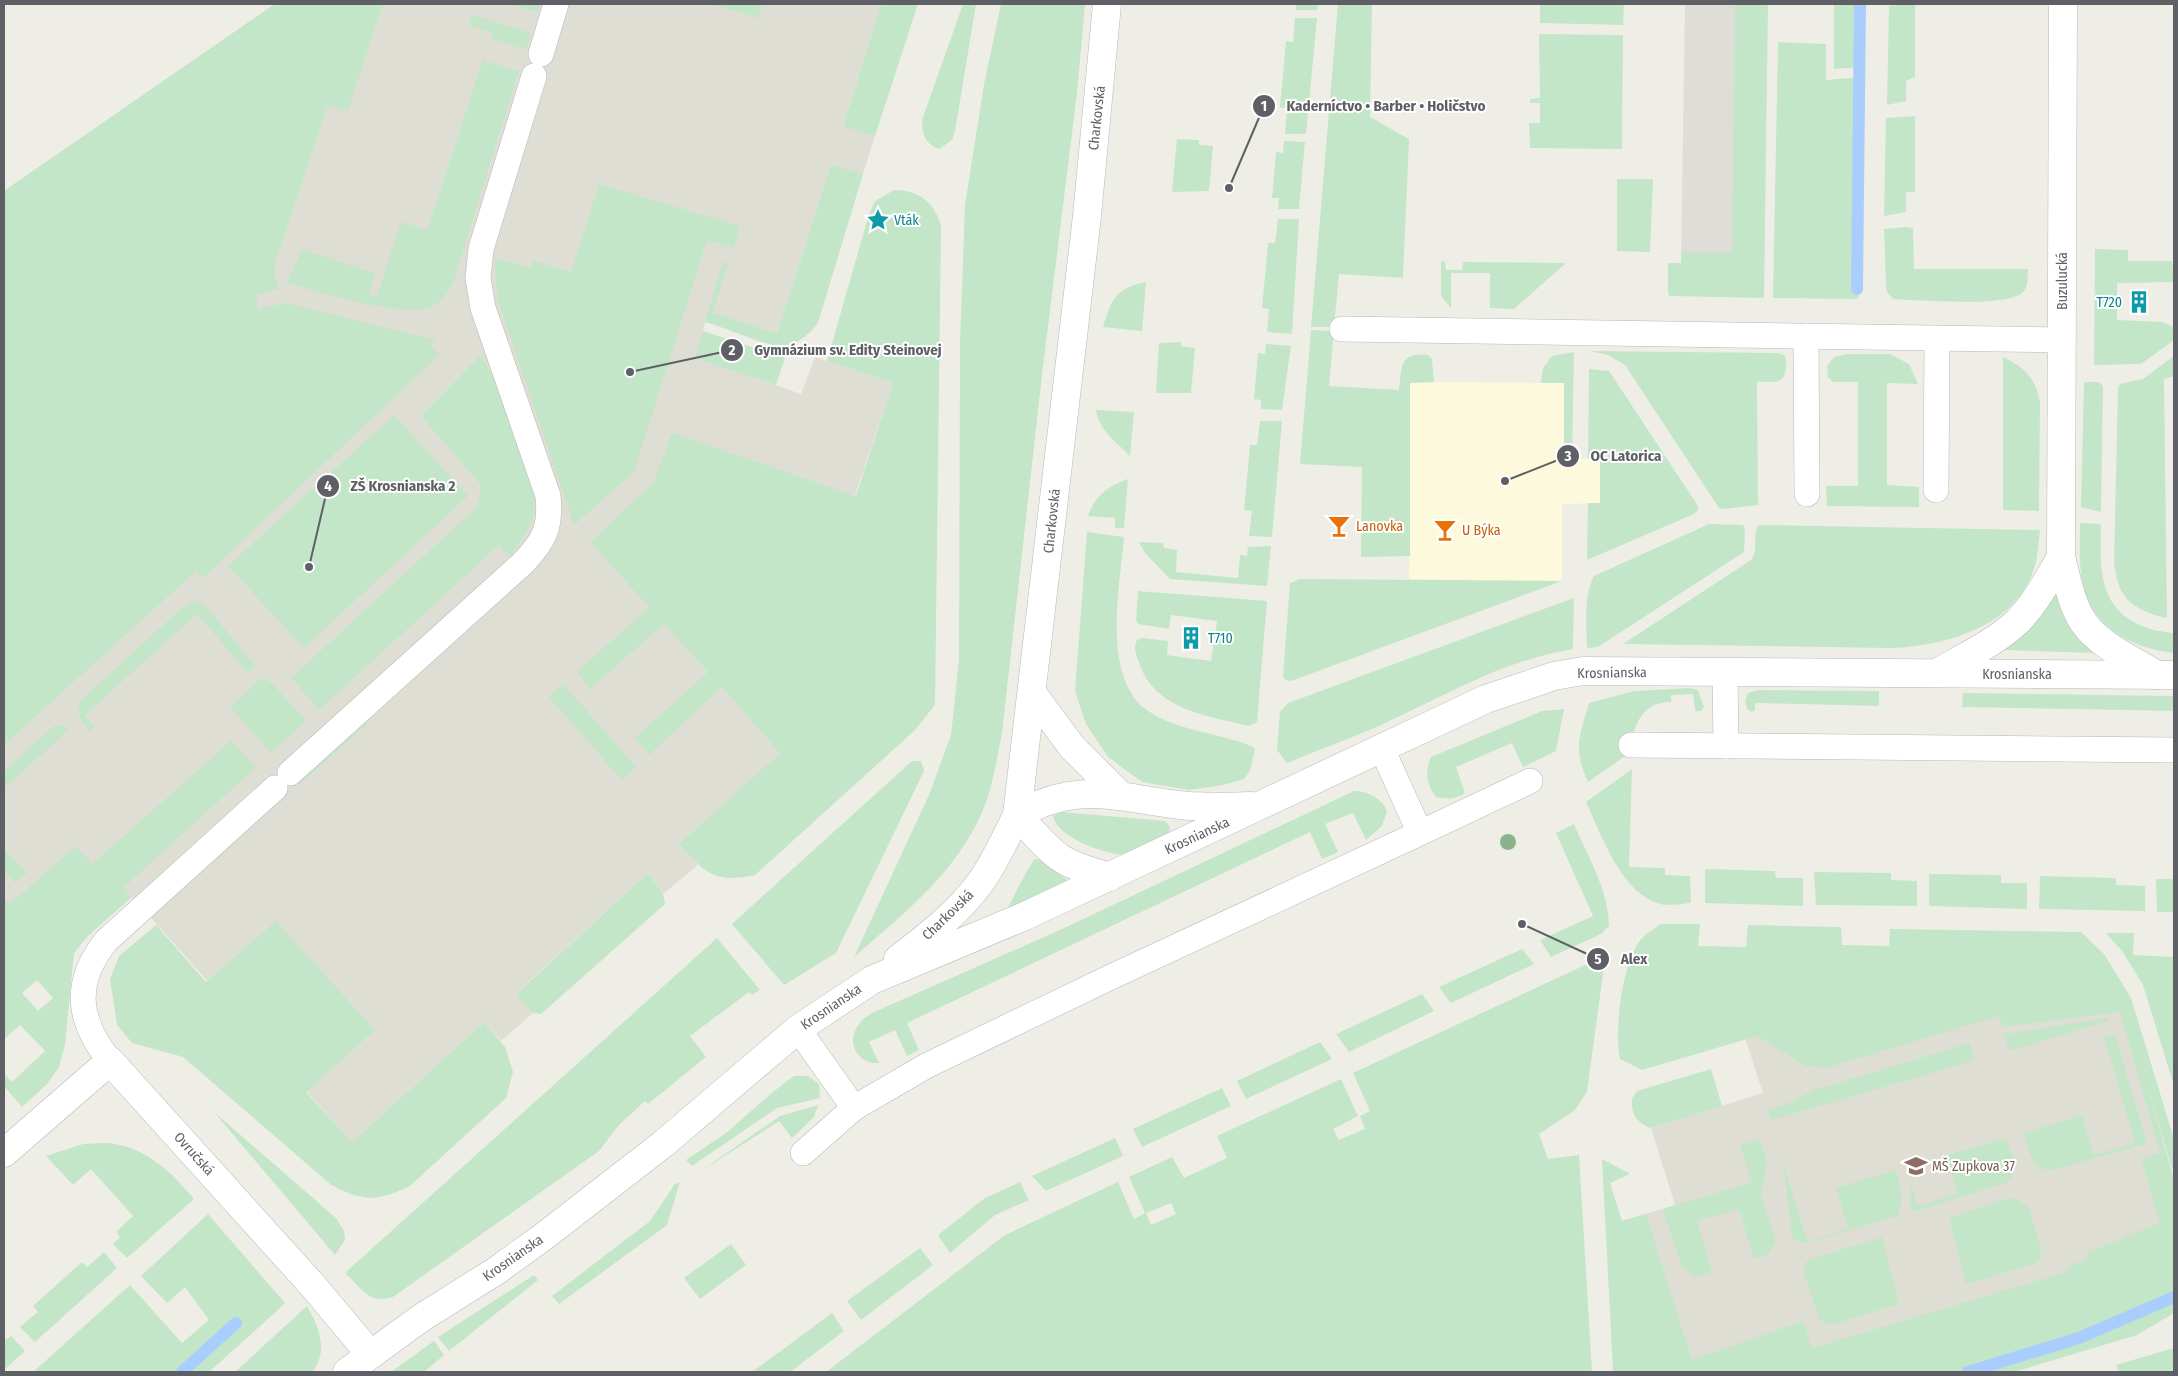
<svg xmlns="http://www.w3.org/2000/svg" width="2178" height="1376" font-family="'Fira Sans Condensed',sans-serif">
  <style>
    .commercial { fill: #fdf9dd }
    .industrial { fill: #deddd8 }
    .education { fill: #dfded4 }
    .green { fill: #c3e6c8; fill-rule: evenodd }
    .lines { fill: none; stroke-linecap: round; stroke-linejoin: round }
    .stream { stroke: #a9cefd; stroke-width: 12 }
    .lane-casing { stroke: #b6b8bc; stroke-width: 26 }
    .street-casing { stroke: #b6b8bc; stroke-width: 29 }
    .lane { stroke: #fff; stroke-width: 25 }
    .street { stroke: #fff; stroke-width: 28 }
    .tree { fill: #8ab38c }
    .labels { text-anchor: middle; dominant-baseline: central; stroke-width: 4; stroke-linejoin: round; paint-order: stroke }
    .street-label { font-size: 14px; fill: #5e6066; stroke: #fff }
    .culture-label { font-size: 14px; fill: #0d838f; stroke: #fff; text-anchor: start }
    .food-label { font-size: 14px; fill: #c56008; stroke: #fff; text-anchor: start }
    .education-label { font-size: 14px; fill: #785e54; stroke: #fff; text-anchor: start }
    .leader { fill: none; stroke: #5e6066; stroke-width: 2 }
    .callout-dot { fill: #5e6066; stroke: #fff; stroke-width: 2 }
    .mark-label { font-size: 15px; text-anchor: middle; font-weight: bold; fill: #fff }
    .callout-label { font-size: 15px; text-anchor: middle; font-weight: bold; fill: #5e6066; stroke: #fff; stroke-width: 4; stroke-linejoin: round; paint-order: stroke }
  </style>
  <rect width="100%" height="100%" fill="#efeee6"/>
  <!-- commercial -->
  <path class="commercial" d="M1410 382 1565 383 1564 458 1600 459V503L1562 504V581L1409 579Z"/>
  <!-- industrial -->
  <path class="industrial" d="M1685 4H1747L1743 263H1681Z"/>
  <!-- education -->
  <g class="education">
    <path d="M275 4H881L843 125 875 136 863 174 831 164 777 333 708 312 696 357 801 394 815 357 893 383 855 496 848 494 781 753 680 844 698 865 663 894 648 873 516 993 533 1013 501 1041 484 1022 352 1142 124 888 4 995V191Z"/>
    <path d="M2122 982 2127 1016 2174 1180V1267L2085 1315 1665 1372 1622 1221 1675 1205 1651 1128 1763 1093 1741 1026Z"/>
  </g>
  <!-- green -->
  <g class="green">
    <path d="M275 4H383L348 111 328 106 275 264V278L279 289 256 295 258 309 285 303 436 340 431 345 439 355 203 578 196 571 4 745V191Z"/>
    <path d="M510 4H540L538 12Z"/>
    <path d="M710 4H762L758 18Z"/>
    <path d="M881 4H918L875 136 843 126Z"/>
    <path d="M963 4H976L955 131 952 140 939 149C925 144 922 134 922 120Z"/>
    <path d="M1001 4H1085L1077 93 1042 375 1002 733C996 762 992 794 978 821 950 878 901 916 854 957L929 795 951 735 959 659 960 342 965 205 984 84Z"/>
    <path d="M1296 4H1318L1317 10H1296Z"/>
    <path d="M1338 4H1372L1370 117 1409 139 1403 278 1339 274 1334 327H1311Z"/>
    <path d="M1540 4H1624L1623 25 1540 23Z"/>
    <path d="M1735 4H1768L1764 298 1670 296 1668 294V263H1681L1682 252 1732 253Z"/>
    <path d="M1834 4H1863L1862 67 1834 69Z"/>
    <path d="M1902 4H1915V77L1906 81V101L1887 105 1889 6Z"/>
    <path d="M472 15 531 33 526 50 491 38 492 33 468 25Z"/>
    <path d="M1295 18H1317L1306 134H1285L1287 108 1280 107 1286 41 1293 42Z"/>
    <path d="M1539 34 1623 35 1622 149 1530 148 1529 123H1540V103H1530V99L1540 98Z"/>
    <path d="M1778 42 1826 44V80L1861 77V291L1857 299 1773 298Z"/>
    <path d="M483 60 519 71 453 284C447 293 442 302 432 306 403 320 319 291 287 283L302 249 375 273 369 294 377 296 401 222 427 230Z"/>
    <path d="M1915 116V192H1906V212L1884 216 1886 118Z"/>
    <path d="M1177 139 1199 140V145L1213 146 1209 191 1172 192Z"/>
    <path d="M1284 141 1305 142 1299 209H1278L1279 198H1272L1276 152 1283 153Z"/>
    <path d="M831 164 863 174 818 323C810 334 794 348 779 346 758 343 727 328 705 322L723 262 728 263 713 313 777 333Z"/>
    <path d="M1617 179H1653L1650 252 1617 251Z"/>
    <path d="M599 184 740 226 734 248 707 240 634 472 574 525 497 298 495 258 530 268 532 260 571 272Z"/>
    <path d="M894 190C918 190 935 202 941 226L935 705 914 731 755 875C715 884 705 873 679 844L780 753 722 687 649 755 635 738 708 672 664 624 590 689 577 672 649 607 590 542 653 483 672 433 856 496 893 383 827 361 869 214 875 201Z"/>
    <path d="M1278 219H1299L1292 334 1267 332 1269 309 1262 308 1268 243H1275Z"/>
    <path d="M1906 227 1913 228 1914 269H2028C2027 277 2029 286 2023 292 2008 308 1918 300 1893 299L1887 292 1886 285 1884 229Z"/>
    <path d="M2095 249 2128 250V261H2172L2174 282 2117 283V320L2162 322 2174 327V340L2141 364 2094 365Z"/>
    <path d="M1441 261 1445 262 1446 270H1462L1463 262 1566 263 1514 309 1490 308V273H1451V308L1441 296Z"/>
    <path d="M1146 282 1142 331 1103 327C1112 299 1114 289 1146 282Z"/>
    <path d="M1311 330 1334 331 1329 386 1399 390C1402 368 1399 351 1428 355L1432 359 1434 382 1410 383V556L1361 557 1362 467 1300 464Z"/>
    <path d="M703 331 785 358 776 385 695 358Z"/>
    <path d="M1181 342V346L1195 348 1191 393H1156L1159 343Z"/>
    <path d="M1266 344 1291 346 1282 410 1261 409V400L1254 399 1258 353 1265 354Z"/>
    <path d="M1589 351 1777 353 1784 355C1788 362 1787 379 1778 381 1772 383 1763 381 1757 382L1758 505 1725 509 1719 508 1625 365 1608 355Z"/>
    <path d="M1574 352 1572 458H1564V383H1541L1543 368 1552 356Z"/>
    <path d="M1847 354H1890L1909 364 1918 384 1887 383V485L1919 487V507L1827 506 1826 486H1858V382H1833L1828 377 1827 366 1834 357Z"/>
    <path d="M480 356C498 373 538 483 535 506 533 526 520 541 510 557L499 545 319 710 291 678 477 507 481 485 421 416Z"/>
    <path d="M2174 356V376L2164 379 2167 618C2151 615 2129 607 2121 590 2117 583 2116 572 2114 564L2118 388 2120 384 2143 379Z"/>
    <path d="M2003 357C2026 368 2035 378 2040 402L2039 511 2003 510Z"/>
    <path d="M1589 369 1609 371 1698 506V510L1694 514 1587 560 1588 503H1600V459H1588Z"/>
    <path d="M2084 382H2099L2103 386 2101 512 2081 507Z"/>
    <path d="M1096 410 1134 412 1130 456C1116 441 1099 431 1096 410Z"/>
    <path d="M394 415 468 496 304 648 228 566Z"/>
    <path d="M1260 421H1282L1272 537 1249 536 1252 511 1244 510 1250 445H1257Z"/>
    <path d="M1128 479 1124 528H1115V518L1088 516C1095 496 1108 486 1128 479Z"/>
    <path d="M2080 523 2101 524C2100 571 2098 613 2151 629 2159 632 2167 631 2174 634V653C2137 649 2097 631 2085 592 2078 570 2080 545 2080 523Z"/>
    <path d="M1709 524 1743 525 1745 530 1744 552 1598 647 1587 648C1587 625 1583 597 1594 576Z"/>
    <path d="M1758 525 2040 530C2039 539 2038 548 2037 557 2024 624 1951 645 1892 648L1623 644 1751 560C1759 550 1752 536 1758 525Z"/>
    <path d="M1087 532 1124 537C1120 587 1103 664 1140 705 1147 711 1161 719 1170 722 1196 733 1225 735 1251 746L1255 749 1250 771 1244 779 1223 785 1189 790 1142 782 1108 757 1086 724 1075 691Z"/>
    <path d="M1139 542 1163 543 1164 548 1177 550 1176 572 1238 578 1240 555 1247 556 1248 547 1271 546 1267 586 1170 579 1145 553Z"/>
    <path d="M1300 579 1562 581 1291 681 1286 680 1283 676 1290 583Z"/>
    <path d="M2055 588C2064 615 2074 634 2095 653L2003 650Z"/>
    <path d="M1138 591 1267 601 1257 722 1249 726C1207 716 1153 709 1139 662 1136 655 1133 648 1137 640L1142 638 1168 641 1167 655 1211 661 1217 621 1171 615 1169 629 1138 624 1136 620Z"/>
    <path d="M1574 598 1573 649C1507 660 1460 688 1400 716 1364 734 1325 747 1287 763L1277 750 1280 712 1288 703Z"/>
    <path d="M193 602 205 605 255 666 248 673 197 614 85 715 94 727 89 731C81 720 75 713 81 700L183 607Z"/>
    <path d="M264 678 272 683 306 721 271 753 230 707 257 682Z"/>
    <path d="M563 684 636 767 622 780 549 697Z"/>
    <path d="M1690 688 1698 690 1704 707 1701 711H1695L1693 694 1671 695V702C1643 701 1631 727 1631 752L1588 782C1573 749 1579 737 1589 703L1634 691Z"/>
    <path d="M1758 690 1879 691V706L1755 703V710L1752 712 1747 709 1745 701 1748 693Z"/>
    <path d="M1963 693 2174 696V711L1962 707Z"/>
    <path d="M1564 709 1556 751 1523 767 1512 743 1456 767 1465 793C1455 800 1447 799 1436 797 1426 784 1425 772 1431 757L1542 711Z"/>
    <path d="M365 721 367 724 300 784 297 781Z"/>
    <path d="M61 725 68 728 60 738 4 788V771L54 726Z"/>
    <path d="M231 741 256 767 124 887 132 897 88 936 74 953 65 1045 59 1067 47 1084 22 1107 4 1086V1073L12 1082 45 1051 20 1025 4 1039V898L10 904 76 846 92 864ZM37 980 53 998 38 1011 22 993Z"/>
    <path d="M912 761H921L924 771 836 953 784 985 732 924Z"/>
    <path d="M1632 769 1629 867 1665 868V875L1690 876 1691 903C1682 904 1668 906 1660 904 1621 893 1601 834 1586 802Z"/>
    <path d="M1354 791C1367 791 1382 798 1387 811L1382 826 1366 840 1353 813 1325 824 1338 852 1322 859 1310 832 907 1023 919 1050 907 1056 895 1030 869 1042 879 1063C857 1065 845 1041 859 1024 862 1019 868 1016 872 1013L1060 930Z"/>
    <path d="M1062 812 1165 821 1170 827 1168 837C1159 842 1148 851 1137 854 1116 860 1057 839 1053 816Z"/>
    <path d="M1574 824C1588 857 1609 891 1609 926L1601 934 1551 957 1540 940 1593 916 1556 833Z"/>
    <path d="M4 848 27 873 15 883 4 871Z"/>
    <path d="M1035 859H1039L1070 882 1004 914C1010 905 1031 861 1035 859Z"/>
    <path d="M1705 869 1775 871 1776 878H1803V906L1705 903Z"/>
    <path d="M1814 872 1891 873V880L1917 881V906L1816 905Z"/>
    <path d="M648 873 663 894 665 904 541 1014 533 1013 516 994Z"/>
    <path d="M1929 874 2001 875V883H2027V909L1929 906Z"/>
    <path d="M2040 876 2116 878V885L2145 886V911L2039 909Z"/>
    <path d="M2156 879H2174V912H2157Z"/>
    <path d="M276 921 375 1030 306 1092 352 1142 484 1022 505 1047 513 1072 506 1098 411 1185C380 1202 361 1202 330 1184L183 1057 132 1043 117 1025 110 979 119 956 156 925 206 982Z"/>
    <path d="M1660 924H1700L1698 946 1746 947 1748 925 1841 927 1842 945 1889 946 1890 929 2081 932 2104 954 2131 998 2174 1139V1176L2147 1083 2174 1180V1313L2137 1335 2014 1372H1613L1602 1159 1630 1174 1610 1183 1622 1221 1646 1214 1692 1360 1803 1321 1812 1348 2067 1272 2071 1265 2088 1259 2086 1253 2160 1223 2141 1159 2160 1153 2120 1012 2003 1027 1999 1016 1826 1068 1805 1066 1757 1036 1642 1070 1620 1059C1614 1032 1622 965 1639 942 1644 935 1654 929 1660 924Z"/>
    <path d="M2106 933H2134L2133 955 2174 957V1086L2143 985 2122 951Z"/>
    <path d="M717 938 760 990 752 995 749 992 690 1036 706 1057 648 1104 645 1101 618 1126 599 1151 393 1297C370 1304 364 1291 349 1277L346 1274 347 1271Z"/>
    <path d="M1522 949 1534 964 1451 1003 1439 987Z"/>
    <path d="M1600 958 1605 959 1587 1092 1574 1111 1539 1134 1548 1159 1579 1155 1592 1372H826L1005 1235 1118 1182 1134 1219 1145 1213 1129 1177 1172 1157 1184 1178 1227 1158 1217 1136 1341 1079 1358 1116 1333 1129 1339 1140 1365 1129 1360 1116 1370 1111 1353 1073ZM1171 1203 1176 1214 1151 1225 1146 1213Z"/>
    <path d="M1422 994 1434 1011 1349 1052 1336 1034Z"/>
    <path d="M2109 1018V1021L2009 1051 2004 1034Z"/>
    <path d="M2115 1034 2147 1144 2048 1171C2030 1166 2028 1149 2024 1133L2082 1115 2094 1155 2135 1143 2104 1037Z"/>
    <path d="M1320 1042 1332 1059 1246 1099 1237 1081Z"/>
    <path d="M1970 1043 1973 1061 1771 1120 1768 1110 1787 1104 1814 1090Z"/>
    <path d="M1711 1069 1722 1106 1651 1128C1637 1123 1631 1115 1632 1099L1637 1091Z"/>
    <path d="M794 1076H808L819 1084 820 1098 777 1108 692 1166 686 1160 726 1133 774 1091Z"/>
    <path d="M1222 1088 1231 1106 1142 1147 1133 1129Z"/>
    <path d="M818 1105 814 1117 792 1138 779 1121 698 1173 780 1116Z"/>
    <path d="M214 1112 336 1218 344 1231 345 1240 335 1255Z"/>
    <path d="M1115 1138 1123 1156 1046 1191 1032 1176Z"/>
    <path d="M2006 1138C2012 1155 2021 1169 2006 1183L1915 1211 1911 1208 1910 1180 1918 1206 1957 1194 1947 1155Z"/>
    <path d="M1760 1140 1767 1163 1761 1194 1776 1240 1768 1254 1754 1259 1739 1209 1697 1221 1712 1272 1698 1277 1687 1272 1681 1265 1663 1209 1752 1182 1740 1145Z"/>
    <path d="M83 1144C93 1144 105 1142 115 1144 148 1149 174 1175 194 1199L127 1258 113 1244 120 1237 116 1232 133 1216 91 1169 73 1185 46 1156Z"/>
    <path d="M1783 1162 1807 1241 1848 1228 1836 1188 1896 1170C1900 1183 1905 1204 1897 1216L1805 1243 1796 1241 1792 1236Z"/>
    <path d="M680 1182 667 1225 559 1304 552 1296 650 1221 675 1184Z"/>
    <path d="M1020 1182 1029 1200 995 1215 950 1253 938 1235 985 1198Z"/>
    <path d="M2010 1198 2021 1201 2029 1208 2040 1245 2041 1257 2037 1263 1966 1284 1949 1218Z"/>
    <path d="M208 1214 285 1303 280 1308 209 1372H33L130 1285 182 1343 209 1320 185 1287 167 1303 141 1276Z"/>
    <path d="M1882 1237 1899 1304 1834 1324 1824 1323 1819 1318 1803 1271 1805 1263 1811 1259Z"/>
    <path d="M731 1244 746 1265 700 1299 684 1278Z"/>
    <path d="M920 1248 933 1265 861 1320 847 1301Z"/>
    <path d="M104 1252 117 1268 35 1342 20 1327 38 1312 33 1306 82 1262 87 1267Z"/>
    <path d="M534 1275 538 1280 449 1351 438 1337Z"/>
    <path d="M307 1306C319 1327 329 1352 312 1372H235Z"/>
    <path d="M832 1313 844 1331 790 1372H752Z"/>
    <path d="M11 1336 25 1351 4 1370V1341Z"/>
    <path d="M434 1341 444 1355 424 1372H391Z"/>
    <path d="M2174 1348V1372H2119L2116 1365Z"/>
  </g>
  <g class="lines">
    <!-- stream -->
    <g class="stream">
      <path d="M1857 289 1860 4"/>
      <path d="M182 1372 236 1323"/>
      <path d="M1968 1372 2079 1338 2174 1297"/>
    </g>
    <defs>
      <g id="lane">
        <path d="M541 54 556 4"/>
        <path d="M1342 329 2062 340"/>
        <path d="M1806 336 1807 494"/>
        <path d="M1936 490 1937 339"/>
        <path d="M1725 672 1726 746"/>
        <path d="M1631 745 2174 750"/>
        <path d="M290 773 523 563C545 540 551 527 548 496L483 308 478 278 481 249 534 76"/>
        <path d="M1420 833 1530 781"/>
        <path d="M798 1029 854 1108 803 1153"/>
        <path d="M110 1061C77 1020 73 983 106 941L275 788"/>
        <path d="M854 1108 926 1066 1113 976 1420 833 1382 749"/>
      </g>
      <g id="street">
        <path d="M2063 4 2061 557C2067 579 2071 604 2084 623 2100 646 2133 660 2157 675"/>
        <path d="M1937 673C1964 657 1995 643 2018 621 2036 603 2048 579 2061 557"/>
        <path d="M1033 694 1072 747 1119 794"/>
        <path d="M1110 877C1094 872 1076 868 1062 859 1045 848 1031 829 1017 815 1083 778 1121 800 1190 806 1210 807 1231 807 1251 806"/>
        <path d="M898 959C928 936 958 913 980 883 995 862 1006 837 1017 815L1087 216 1107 4"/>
        <path d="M4 1153 110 1061 314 1287 370 1354"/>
        <path d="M347 1372 421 1318 496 1271 543 1237 663 1144 798 1029 872 980 1025 916 1486 699 1554 676 1583 671 2174 675"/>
      </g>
    </defs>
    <!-- lane casing -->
    <use href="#lane" class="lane-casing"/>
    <!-- street casing -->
    <use href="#street" class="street-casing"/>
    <!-- lane -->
    <use href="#lane" class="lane"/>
    <!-- street -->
    <use href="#street" class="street"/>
  </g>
  <!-- trees -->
  <circle class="tree" cx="1508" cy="842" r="8"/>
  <!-- icons -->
  <defs>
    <symbol id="sight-bare" viewBox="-9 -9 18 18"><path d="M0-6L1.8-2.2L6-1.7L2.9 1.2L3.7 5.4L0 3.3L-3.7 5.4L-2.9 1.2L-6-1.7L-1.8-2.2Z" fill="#0f9aa8" stroke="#fff" stroke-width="2.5" paint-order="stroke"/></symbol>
    <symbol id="building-bare" viewBox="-9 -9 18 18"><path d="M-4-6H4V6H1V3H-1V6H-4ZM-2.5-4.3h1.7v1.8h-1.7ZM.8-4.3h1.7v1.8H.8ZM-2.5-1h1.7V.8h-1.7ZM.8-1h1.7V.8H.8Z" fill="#0f9aa8" stroke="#fff" stroke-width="2.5" paint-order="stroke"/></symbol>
    <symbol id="bar-bare" viewBox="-9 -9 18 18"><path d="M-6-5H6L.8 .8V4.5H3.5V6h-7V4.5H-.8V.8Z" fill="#e8710a" stroke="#fff" stroke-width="2.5" paint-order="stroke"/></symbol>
    <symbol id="school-bare" viewBox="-9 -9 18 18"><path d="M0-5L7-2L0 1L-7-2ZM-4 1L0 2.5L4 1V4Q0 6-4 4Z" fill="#8d6e63" stroke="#fff" stroke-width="2.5" paint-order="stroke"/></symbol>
  </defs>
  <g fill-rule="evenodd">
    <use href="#sight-bare" x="862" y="204" width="32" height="32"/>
    <use href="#building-bare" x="2123" y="286" width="32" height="32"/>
    <use href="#bar-bare" x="1323" y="510" width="32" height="32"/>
    <use href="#bar-bare" x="1429" y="514" width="32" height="32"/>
    <use href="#building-bare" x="1175" y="622" width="32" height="32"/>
    <use href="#school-bare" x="1900" y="1150" width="32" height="32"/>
  </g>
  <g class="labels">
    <!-- street labels -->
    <g class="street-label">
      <text transform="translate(1097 118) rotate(-84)">Charkovská</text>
      <text transform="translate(2062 281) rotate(-90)">Buzulucká</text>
      <text transform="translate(1052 521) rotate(-84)">Charkovská</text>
      <text transform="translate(1612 673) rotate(-1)">Krosnianska</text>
      <text x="2017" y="674">Krosnianska</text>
      <text transform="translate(1197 836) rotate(-25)">Krosnianska</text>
      <text transform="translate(948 915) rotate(-44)">Charkovská</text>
      <text transform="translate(831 1007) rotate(-34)">Krosnianska</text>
      <text transform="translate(194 1154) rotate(48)">Ovručská</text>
      <text transform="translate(513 1258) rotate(-35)">Krosnianska</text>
    </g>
    <!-- culture labels -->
    <g class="culture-label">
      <text x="894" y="220">Vták</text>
      <text x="2122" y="302" text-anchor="end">T720</text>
      <text x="1208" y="638">T710</text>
    </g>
    <!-- food labels -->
    <g class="food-label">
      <text x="1356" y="526">Lanovka</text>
      <text x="1462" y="530">U Býka</text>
    </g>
    <!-- education labels -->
    <g class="education-label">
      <text x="1932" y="1166">MŠ Zupkova 37</text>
    </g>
  </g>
  <!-- callouts -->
  <path class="leader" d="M1229 188L1264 106M630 372L732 350M1505 481L1568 456M309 567L328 486M1522 924L1598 959"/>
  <g class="callout-dot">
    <circle cx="1229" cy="188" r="5"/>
    <circle cx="630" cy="372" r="5"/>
    <circle cx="1505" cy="481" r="5"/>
    <circle cx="309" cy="567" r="5"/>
    <circle cx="1522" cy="924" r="5"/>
    <circle cx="1264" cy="106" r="12"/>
    <circle cx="732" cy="350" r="12"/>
    <circle cx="1568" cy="456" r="12"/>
    <circle cx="328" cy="486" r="12"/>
    <circle cx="1598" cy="959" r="12"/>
  </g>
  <g class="mark-label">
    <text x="1264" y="111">1</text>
    <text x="732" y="355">2</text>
    <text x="1568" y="461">3</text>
    <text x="328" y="491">4</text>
    <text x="1598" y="964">5</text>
  </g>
  <g class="callout-label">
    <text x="1386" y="111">Kaderníctvo • Barber • Holičstvo</text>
    <text x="848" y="355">Gymnázium sv. Edity Steinovej</text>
    <text x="1626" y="461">OC Latorica</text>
    <text x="403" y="491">ZŠ Krosnianska 2</text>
    <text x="1634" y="964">Alex</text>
  </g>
  <!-- border -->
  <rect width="2178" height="1376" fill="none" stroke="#5e6066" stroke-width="10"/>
</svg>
